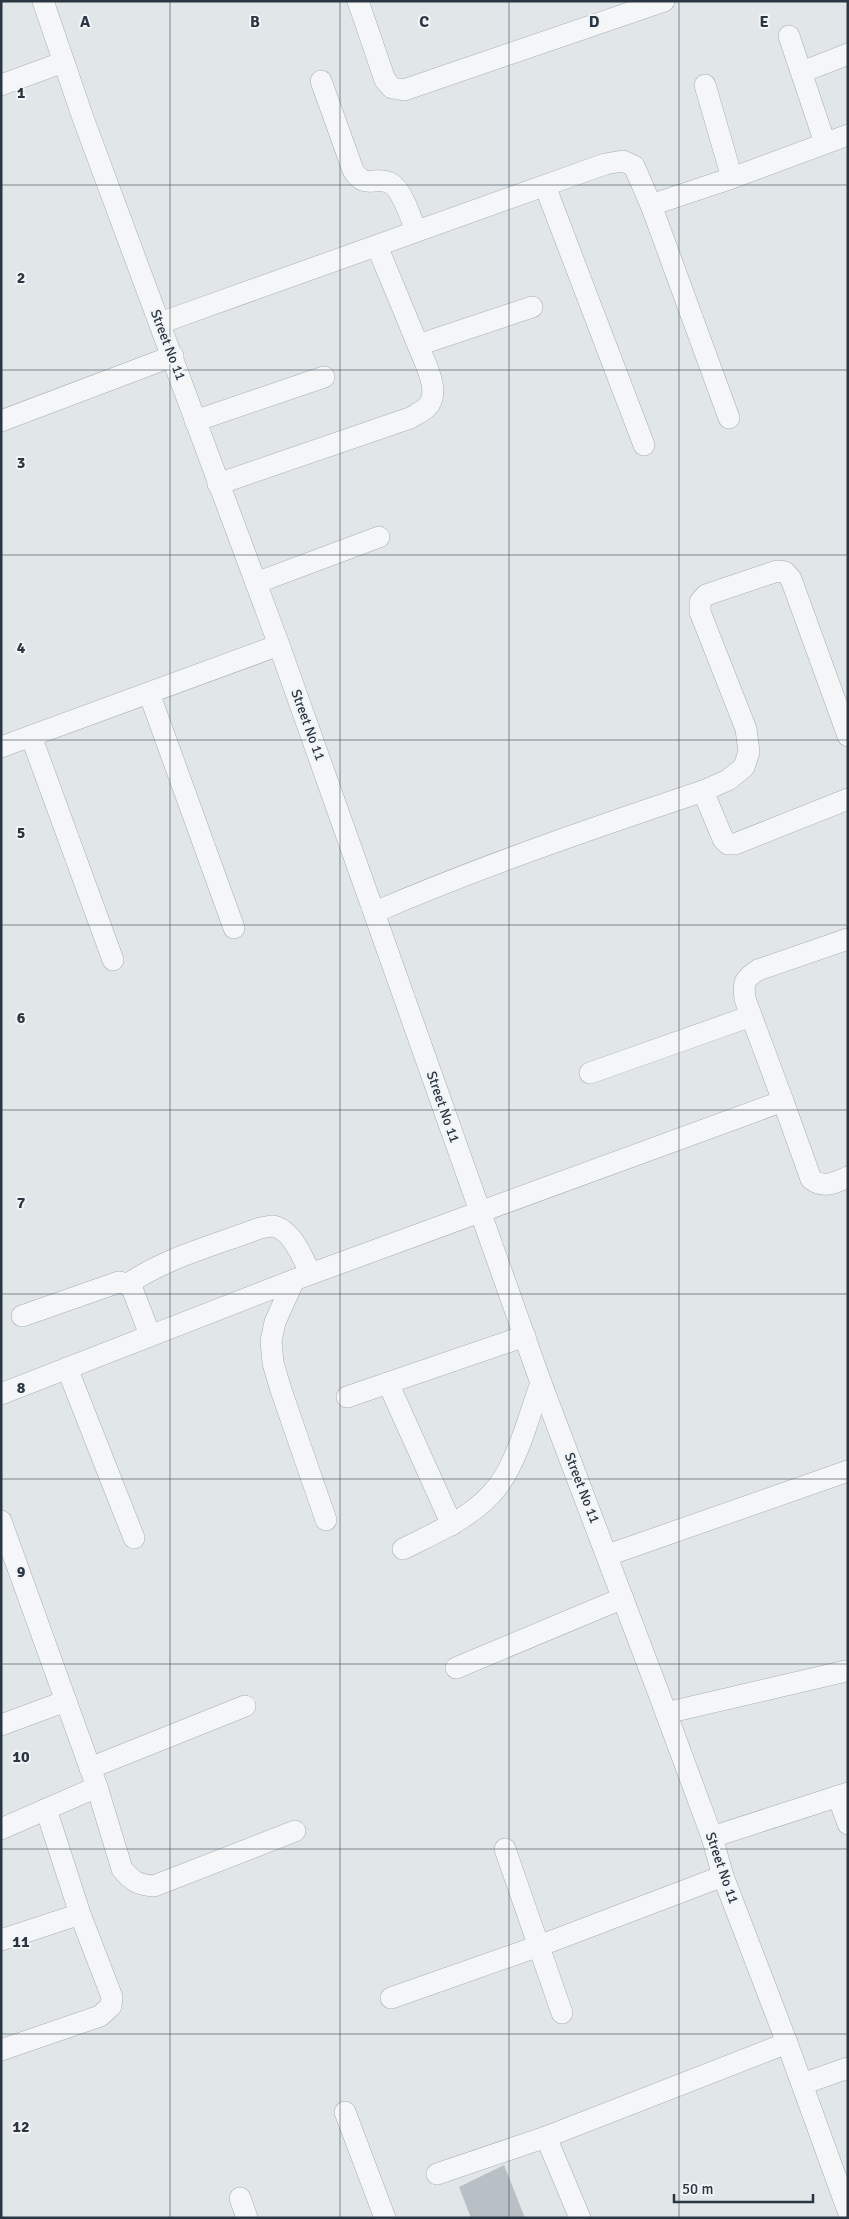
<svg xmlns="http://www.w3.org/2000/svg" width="849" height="2219" font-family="Signika,sans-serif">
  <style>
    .building { fill: #b8c0c6 }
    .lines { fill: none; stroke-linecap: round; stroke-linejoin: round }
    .minor-casing { stroke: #a6aeb3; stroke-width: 22 }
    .minor { stroke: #f4f6f8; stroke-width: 21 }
    .grid { fill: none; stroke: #2a3641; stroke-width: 1; stroke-opacity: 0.55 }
    .labels { text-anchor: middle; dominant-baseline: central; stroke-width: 4; stroke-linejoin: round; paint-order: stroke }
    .street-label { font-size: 14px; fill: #2a3641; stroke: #f1f4f7 }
    .grid-label { font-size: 16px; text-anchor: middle; font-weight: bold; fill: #2a3641; stroke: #f1f4f7; stroke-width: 4; stroke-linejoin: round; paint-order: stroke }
  </style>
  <rect width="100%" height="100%" fill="#e1e6e9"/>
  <!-- building -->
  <path class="building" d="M504 2165 525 2218H471L459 2187Z"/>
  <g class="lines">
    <defs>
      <g id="minor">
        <path d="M43 1 83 118 279 645 541 1383 659 1694 712 1837 723 1876 787 2043 848 2211"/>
        <path d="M358 1 385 80 392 88 404 90 664 1"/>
        <path d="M789 36 825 143"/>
        <path d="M802 72 848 54"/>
        <path d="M321 81 353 170C366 191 374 175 390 183 402 189 411 218 416 231"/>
        <path d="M1 85 64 62"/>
        <path d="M705 85 732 178"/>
        <path d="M545 186 644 445"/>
        <path d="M651 205 729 418"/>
        <path d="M377 246 418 345 532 307"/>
        <path d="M160 323 605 164 623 161 634 166 651 205 732 178 848 135"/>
        <path d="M1 421 173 356"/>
        <path d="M195 421 324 377"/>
        <path d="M218 484 410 418C415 415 422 412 427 407 442 392 424 362 418 345"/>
        <path d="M256 583 379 537"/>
        <path d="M149 693 234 928"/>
        <path d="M31 736 113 960"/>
        <path d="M1 747 279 645"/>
        <path d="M703 791 723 839 728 844H735L848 799"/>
        <path d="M375 912C482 866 593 828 703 791L728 780 744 767 749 752 746 729 700 612V602L706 595 777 571 785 572 791 579 848 736"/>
        <path d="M590 1073 751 1016"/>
        <path d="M783 1101 745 999C743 982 744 979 758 970L848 939"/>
        <path d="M294 1280 275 1322 271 1341 273 1363 281 1390 326 1520"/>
        <path d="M128 1284C167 1257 216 1245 260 1228 264 1228 269 1226 272 1226 291 1228 304 1259 310 1274"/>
        <path d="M22 1316 119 1282 128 1284 133 1291 150 1335"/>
        <path d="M67 1368 134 1538"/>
        <path d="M388 1383 452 1525"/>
        <path d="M1 1394 294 1280 783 1101 811 1179C824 1189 834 1183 848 1177"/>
        <path d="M347 1397 525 1336"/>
        <path d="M1 1521 97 1787 122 1869C132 1881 138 1885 154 1886L295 1831"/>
        <path d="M403 1549C436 1532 475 1517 498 1486 519 1458 529 1415 541 1383"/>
        <path d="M608 1555 848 1471"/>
        <path d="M456 1668 623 1598"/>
        <path d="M666 1713 846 1671"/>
        <path d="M1 1725 66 1701"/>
        <path d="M90 1768 245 1706"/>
        <path d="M838 1796 848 1824"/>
        <path d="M1 1829 97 1787"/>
        <path d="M712 1837 848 1793"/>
        <path d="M505 1849 562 2013"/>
        <path d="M1 1940 80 1914"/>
        <path d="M391 1998 539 1946 723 1876"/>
        <path d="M1 2050 100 2016 111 2006 112 1997 80 1914 46 1809"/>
        <path d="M802 2084 848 2068"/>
        <path d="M345 2112 385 2218"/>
        <path d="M546 2137 580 2218"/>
        <path d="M437 2174 546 2137 787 2043"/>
        <path d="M240 2198 247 2218"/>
      </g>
    </defs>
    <!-- minor casing -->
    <use href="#minor" class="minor-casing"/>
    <!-- minor -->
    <use href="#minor" class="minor"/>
  </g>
  <!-- grid -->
  <path class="grid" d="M170 1V2218M340 1V2218M509 1V2218M679 1V2218M1 185H848M1 370H848M1 555H848M1 740H848M1 925H848M1 1110H848M1 1294H848M1 1479H848M1 1664H848M1 1849H848M1 2034H848"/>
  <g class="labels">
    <!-- street labels -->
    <g class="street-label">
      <text transform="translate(168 345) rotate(69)">Street No 11</text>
      <text transform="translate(308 725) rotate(70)">Street No 11</text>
      <text transform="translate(443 1107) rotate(71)">Street No 11</text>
      <text transform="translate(582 1488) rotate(69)">Street No 11</text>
      <text transform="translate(722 1868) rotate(71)">Street No 11</text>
    </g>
  </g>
  <g class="grid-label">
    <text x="85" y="27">A</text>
    <text x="255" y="27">B</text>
    <text x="424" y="27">C</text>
    <text x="594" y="27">D</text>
    <text x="764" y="27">E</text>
    <text x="21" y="98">1</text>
    <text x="21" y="283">2</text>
    <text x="21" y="468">3</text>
    <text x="21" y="653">4</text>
    <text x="21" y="838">5</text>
    <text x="21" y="1023">6</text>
    <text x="21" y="1208">7</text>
    <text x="21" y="1393">8</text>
    <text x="21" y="1577">9</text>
    <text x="21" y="1762">10</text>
    <text x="21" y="1947">11</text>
    <text x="21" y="2132">12</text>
  </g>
  <!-- border -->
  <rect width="849" height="2219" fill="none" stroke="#2a3641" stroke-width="5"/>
  <!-- scale -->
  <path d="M674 2194v8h139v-8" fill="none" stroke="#2a3641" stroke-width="2.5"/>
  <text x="682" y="2194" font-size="15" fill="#2a3641" stroke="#f1f4f7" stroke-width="4" paint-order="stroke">50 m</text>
</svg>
